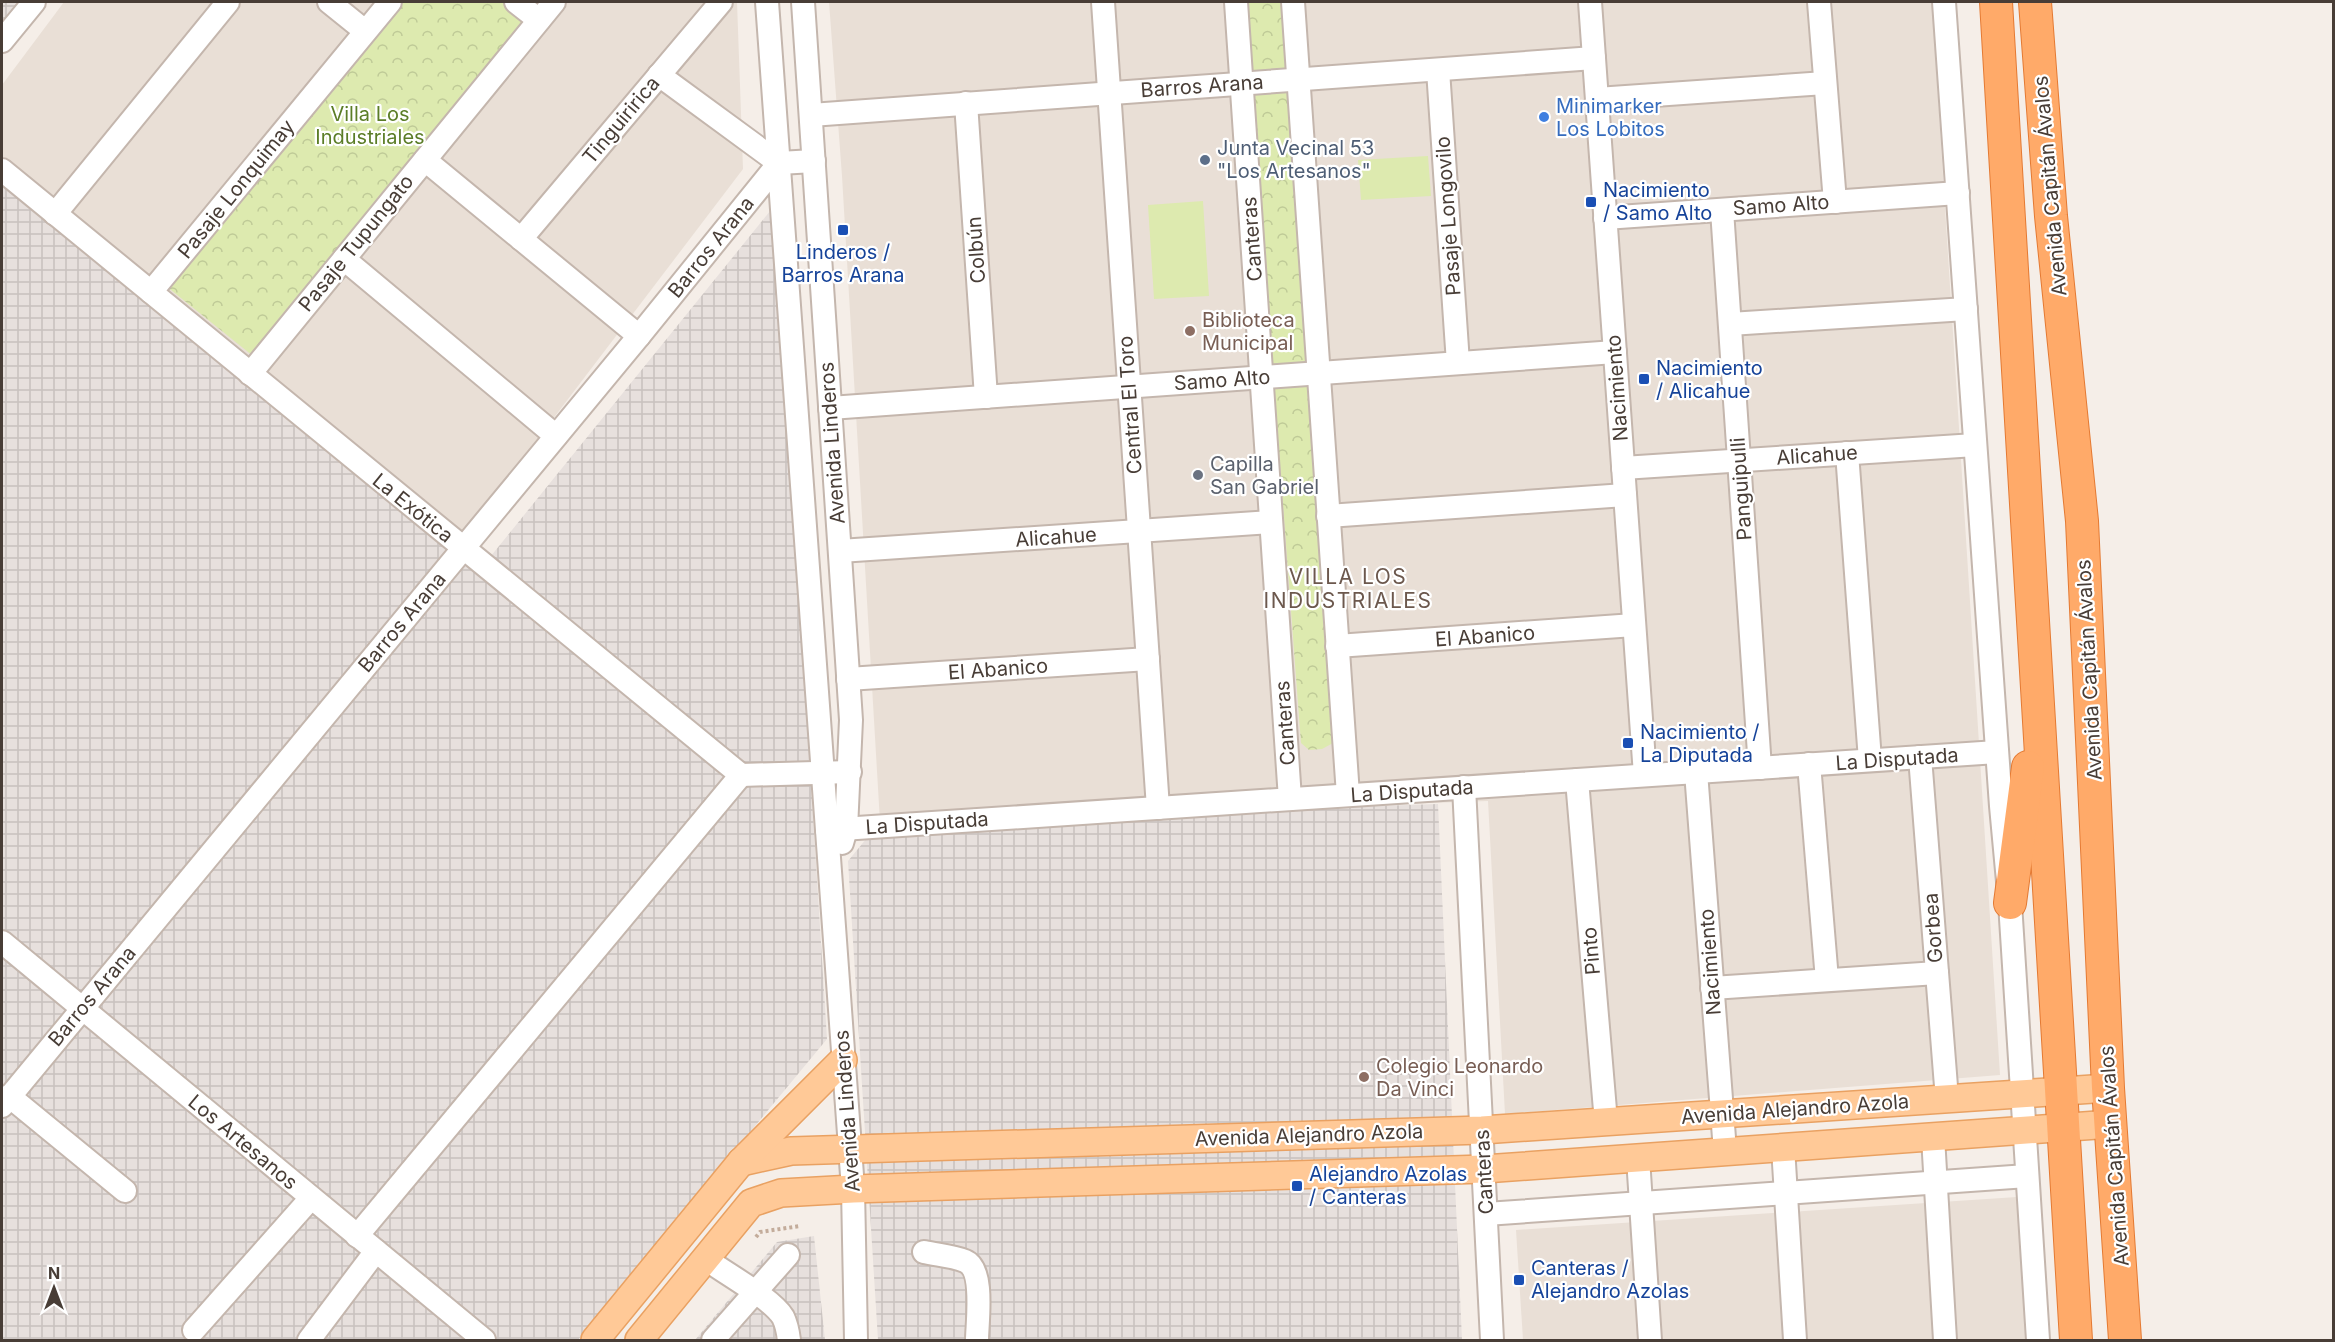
<svg xmlns="http://www.w3.org/2000/svg" width="2335" height="1342" font-family="Inter,sans-serif">
  <style>
    .residential { fill: #e9dfd6 }
    .industrial { fill: url(#industrial-grid) }
    .grass { fill: #ddeaaf }
    .park { fill: url(#park-crowns) }
    .lines { fill: none; stroke-linecap: round; stroke-linejoin: round }
    .minor-casing { stroke: #c4b6ad; stroke-width: 26 }
    .major-casing { stroke: #e9a162; stroke-width: 30 }
    .highway-casing { stroke: #e47a33; stroke-width: 34 }
    .path { stroke: #c3ac9b; stroke-width: 4; stroke-dasharray: 3 3; stroke-linecap: butt }
    .minor { stroke: #fff; stroke-width: 22 }
    .major { stroke: #ffc997; stroke-width: 27 }
    .highway { stroke: #ffaa69; stroke-width: 32 }
    .shop-dot { fill: #3f7fe0; stroke: #fff; stroke-width: 2 }
    .service-dot { fill: #5c6f8a; stroke: #fff; stroke-width: 2 }
    .transit-dot { fill: #1a4fb4; stroke: #fff; stroke-width: 2 }
    .education-dot { fill: #8d6e63; stroke: #fff; stroke-width: 2 }
    .worship-dot { fill: #6b7280; stroke: #fff; stroke-width: 2 }
    .labels { text-anchor: middle; dominant-baseline: central; stroke-width: 4.5; stroke-linejoin: round; paint-order: stroke }
    .street-label { font-size: 20px; fill: #483d36; stroke: #fff }
    .shop-label { font-size: 20px; fill: #366cbe; stroke: #fff; text-anchor: start }
    .park-label { font-size: 20px; fill: #5b7d27; stroke: #fff }
    .service-label { font-size: 20px; fill: #4e5e75; stroke: #fff; text-anchor: start }
    .transit-label { font-size: 20px; fill: #164399; stroke: #fff; text-anchor: start }
    .education-label { font-size: 20px; fill: #785e54; stroke: #fff; text-anchor: start }
    .worship-label { font-size: 20px; fill: #5b616d; stroke: #fff; text-anchor: start }
    .neighbourhood-label { font-size: 21px; letter-spacing: 1.5px; fill: #6c584d; stroke: #fff }
  </style>
  <defs>
    <pattern id="industrial-grid" width="8" height="8" patternUnits="userSpaceOnUse" patternTransform="scale(1.5)"><rect width="8" height="8" fill="#e7e0dd"/><path d="M0 4h8M4 0v8" fill="none" stroke="#c8c1be"/></pattern>
    <pattern id="park-crowns" width="20" height="18" patternUnits="userSpaceOnUse" patternTransform="scale(1.5)"><rect width="20" height="18" fill="#ddeaaf"/><path d="M2 6a3 3 0 1 1 6 0M12 15a3 3 0 1 1 6 0" fill="none" stroke="#bfca97"/></pattern>
  </defs>
  <rect width="100%" height="100%" fill="#f5eee8"/>
  <!-- residential -->
  <g class="residential">
    <path d="M64 2H737L743 169 464 536 2 156V85Z"/>
    <path d="M829 2H1932L2000 1075 1505 1114 1488 801 880 822 842 176Z"/>
    <path d="M2017 1197 2028 1340H1523L1516 1230Z"/>
  </g>
  <!-- industrial -->
  <g class="industrial">
    <path d="M2 2H21L2 25Z"/>
    <path d="M2 180 482 567 775 205 827 1039 578 1340H2Z"/>
    <path d="M1438 804 1462 1340H878L848 861 880 822Z"/>
    <path d="M814 1236 825 1340H695L777 1242Z"/>
  </g>
  <!-- grass -->
  <g class="grass">
    <path d="M1428 156 1431 196 1361 200 1358 160Z"/>
    <path d="M1203 201 1209 296 1154 299 1148 205Z"/>
  </g>
  <!-- park -->
  <g class="park">
    <path d="M400 2H508L530 19 253 356 166 286Z"/>
    <path d="M1245 2H1282L1312 389 1335 742 1322 749 1309 750 1301 743Z"/>
  </g>
  <g class="lines">
    <defs>
      <g id="minor">
        <path d="M329 2 365 31"/>
        <path d="M516 2 539 20"/>
        <path d="M767 2 853 1189 856 1340"/>
        <path d="M803 2 851 720 846 829 842 843"/>
        <path d="M1103 2 1158 808"/>
        <path d="M1236 2 1290 799"/>
        <path d="M1293 2 1348 795"/>
        <path d="M1590 2 1645 775"/>
        <path d="M1819 2 1835 202"/>
        <path d="M1944 2 2001 806 2010 903 2038 1340"/>
        <path d="M2 41 34 2"/>
        <path d="M1438 70 1458 363"/>
        <path d="M659 75 779 163"/>
        <path d="M1597 99 1825 83"/>
        <path d="M966 103 986 397"/>
        <path d="M811 115 1594 58"/>
        <path d="M425 160 639 336"/>
        <path d="M2 170 741 775 850 772"/>
        <path d="M1722 210 1760 768"/>
        <path d="M55 214 228 2"/>
        <path d="M1605 218 1958 193"/>
        <path d="M521 239 721 2"/>
        <path d="M344 259 556 436"/>
        <path d="M151 292 390 2"/>
        <path d="M1730 324 1966 309"/>
        <path d="M250 374 554 2"/>
        <path d="M830 408 1615 352"/>
        <path d="M1847 453 1870 760"/>
        <path d="M1623 468 1975 445"/>
        <path d="M1328 516 1625 495"/>
        <path d="M840 551 1271 522"/>
        <path d="M1337 646 1634 625"/>
        <path d="M848 679 1148 659"/>
        <path d="M1920 757 1947 1099"/>
        <path d="M1809 764 1827 980"/>
        <path d="M1696 772 1725 1151"/>
        <path d="M1577 780 1606 1122"/>
        <path d="M1464 787 1492 1340"/>
        <path d="M827 830 1997 752"/>
        <path d="M2 942 484 1340"/>
        <path d="M1712 988 1937 973"/>
        <path d="M9 1096 125 1191"/>
        <path d="M2 1106 639 336 779 163 814 161"/>
        <path d="M1933 1137 1945 1340"/>
        <path d="M1783 1147 1795 1340"/>
        <path d="M1638 1158 1650 1340"/>
        <path d="M1486 1214 2027 1176"/>
        <path d="M357 1236 741 775"/>
        <path d="M924 1252C937 1255 953 1256 965 1261 985 1269 977 1323 977 1340"/>
        <path d="M706 1259C726 1274 771 1298 783 1317 787 1325 788 1332 789 1340"/>
        <path d="M194 1330 311 1198"/>
        <path d="M309 1340 376 1251"/>
        <path d="M713 1340 788 1255"/>
      </g>
      <g id="major">
        <path d="M741 1162 791 1151 1482 1130 2108 1088"/>
        <path d="M595 1340 741 1162 843 1060"/>
        <path d="M639 1340 751 1203 781 1193 853 1189 1484 1169 2111 1124"/>
      </g>
      <g id="highway">
        <path d="M1996 2 2076 1340"/>
        <path d="M2035 2 2051 216 2082 521 2108 1088 2125 1340"/>
        <path d="M2010 903 2028 767"/>
      </g>
    </defs>
    <!-- minor casing -->
    <use href="#minor" class="minor-casing"/>
    <!-- major casing -->
    <use href="#major" class="major-casing"/>
    <!-- highway casing -->
    <use href="#highway" class="highway-casing"/>
    <!-- path -->
    <path class="path" d="M756 1237 760 1232 800 1226"/>
    <!-- minor -->
    <use href="#minor" class="minor"/>
    <!-- major -->
    <use href="#major" class="major"/>
    <!-- highway -->
    <use href="#highway" class="highway"/>
  </g>
  <!-- markers -->
  <circle class="shop-dot" cx="1544" cy="117" r="6"/>
  <circle class="service-dot" cx="1205" cy="160" r="6"/>
  <g class="transit-dot">
    <rect x="1585" y="196" width="12" height="12" rx="3"/>
    <rect x="837" y="224" width="12" height="12" rx="3"/>
    <rect x="1638" y="373" width="12" height="12" rx="3"/>
    <rect x="1622" y="737" width="12" height="12" rx="3"/>
    <rect x="1291" y="1180" width="12" height="12" rx="3"/>
    <rect x="1513" y="1274" width="12" height="12" rx="3"/>
  </g>
  <g class="education-dot">
    <circle cx="1190" cy="331" r="6"/>
    <circle cx="1364" cy="1077" r="6"/>
  </g>
  <circle class="worship-dot" cx="1198" cy="475" r="6"/>
  <g class="labels">
    <!-- street labels -->
    <g class="street-label">
      <text transform="translate(1202 86) rotate(-4)">Barros Arana</text>
      <text transform="translate(621 120) rotate(-50)">Tinguiririca</text>
      <text transform="translate(2050 186) rotate(-95)">Avenida Capitán Ávalos</text>
      <text transform="translate(236 189) rotate(-51)">Pasaje Lonquimay</text>
      <text transform="translate(1781 205) rotate(-4)">Samo Alto</text>
      <text transform="translate(1448 216) rotate(-94)">Pasaje Longovilo</text>
      <text transform="translate(1252 239) rotate(-94)">Canteras</text>
      <text transform="translate(356 243) rotate(-51)">Pasaje Tupungato</text>
      <text transform="translate(711 247) rotate(-51)">Barros Arana</text>
      <text transform="translate(976 250) rotate(-94)">Colbún</text>
      <text transform="translate(1222 380) rotate(-4)">Samo Alto</text>
      <text transform="translate(1617 388) rotate(-94)">Nacimiento</text>
      <text transform="translate(1130 405) rotate(-94)">Central El Toro</text>
      <text transform="translate(832 443) rotate(-94)">Avenida Linderos</text>
      <text transform="translate(1817 455) rotate(-4)">Alicahue</text>
      <text transform="translate(1741 489) rotate(-94)">Panguipulli</text>
      <text transform="translate(413 508) rotate(39)">La Exótica</text>
      <text transform="translate(1056 537) rotate(-4)">Alicahue</text>
      <text transform="translate(402 622) rotate(-50)">Barros Arana</text>
      <text transform="translate(1485 636) rotate(-4)">El Abanico</text>
      <text transform="translate(998 669) rotate(-4)">El Abanico</text>
      <text transform="translate(2089 670) rotate(-93)">Avenida Capitán Ávalos</text>
      <text transform="translate(1285 723) rotate(-94)">Canteras</text>
      <text transform="translate(1897 759) rotate(-4)">La Disputada</text>
      <text transform="translate(1412 791) rotate(-4)">La Disputada</text>
      <text transform="translate(927 823) rotate(-4)">La Disputada</text>
      <text transform="translate(1933 928) rotate(-94)">Gorbea</text>
      <text transform="translate(1591 951) rotate(-95)">Pinto</text>
      <text transform="translate(1710 962) rotate(-94)">Nacimiento</text>
      <text transform="translate(92 996) rotate(-50)">Barros Arana</text>
      <text transform="translate(1795 1109) rotate(-4)">Avenida Alejandro Azola</text>
      <text transform="translate(847 1111) rotate(-94)">Avenida Linderos</text>
      <text transform="translate(1309 1135) rotate(-2)">Avenida Alejandro Azola</text>
      <text transform="translate(243 1142) rotate(40)">Los Artesanos</text>
      <text transform="translate(2114 1156) rotate(-94)">Avenida Capitán Ávalos</text>
      <text transform="translate(1484 1172) rotate(-93)">Canteras</text>
    </g>
    <!-- shop labels -->
    <g class="shop-label">
      <text x="1556" y="106">Minimarker<tspan x="1556" dy="23">Los Lobitos</tspan></text>
    </g>
    <!-- park labels -->
    <g class="park-label">
      <text x="370" y="114">Villa Los<tspan x="370" dy="23">Industriales</tspan></text>
    </g>
    <!-- service labels -->
    <g class="service-label">
      <text x="1217" y="148">Junta Vecinal 53<tspan x="1217" dy="23">"Los Artesanos"</tspan></text>
    </g>
    <!-- transit labels -->
    <g class="transit-label">
      <text x="1603" y="190">Nacimiento<tspan x="1603" dy="23">/ Samo Alto</tspan></text>
      <text x="843" y="252" text-anchor="middle">Linderos /<tspan x="843" dy="23">Barros Arana</tspan></text>
      <text x="1656" y="368">Nacimiento<tspan x="1656" dy="23">/ Alicahue</tspan></text>
      <text x="1640" y="732">Nacimiento /<tspan x="1640" dy="23">La Diputada</tspan></text>
      <text x="1309" y="1174">Alejandro Azolas<tspan x="1309" dy="23">/ Canteras</tspan></text>
      <text x="1531" y="1268">Canteras /<tspan x="1531" dy="23">Alejandro Azolas</tspan></text>
    </g>
    <!-- education labels -->
    <g class="education-label">
      <text x="1202" y="320">Biblioteca<tspan x="1202" dy="23">Municipal</tspan></text>
      <text x="1376" y="1066">Colegio Leonardo<tspan x="1376" dy="23">Da Vinci</tspan></text>
    </g>
    <!-- worship labels -->
    <g class="worship-label">
      <text x="1210" y="464">Capilla<tspan x="1210" dy="23">San Gabriel</tspan></text>
    </g>
    <!-- neighbourhood labels -->
    <g class="neighbourhood-label">
      <text x="1348" y="576">VILLA LOS<tspan x="1348" dy="24">INDUSTRIALES</tspan></text>
    </g>
  </g>
  <!-- border -->
  <rect width="2335" height="1342" fill="none" stroke="#483d36" stroke-width="6"/>
  <!-- north arrow -->
  <g transform="translate(54 1288)" stroke="#ffffff" stroke-width="4.5" paint-order="stroke">
  <path d="M0-4.5L10 22L0 15L-10 22Z" fill="#483d36"/>
  <text y="-9" font-size="16" font-weight="bold" text-anchor="middle" fill="#483d36">N</text>
  </g>
</svg>
